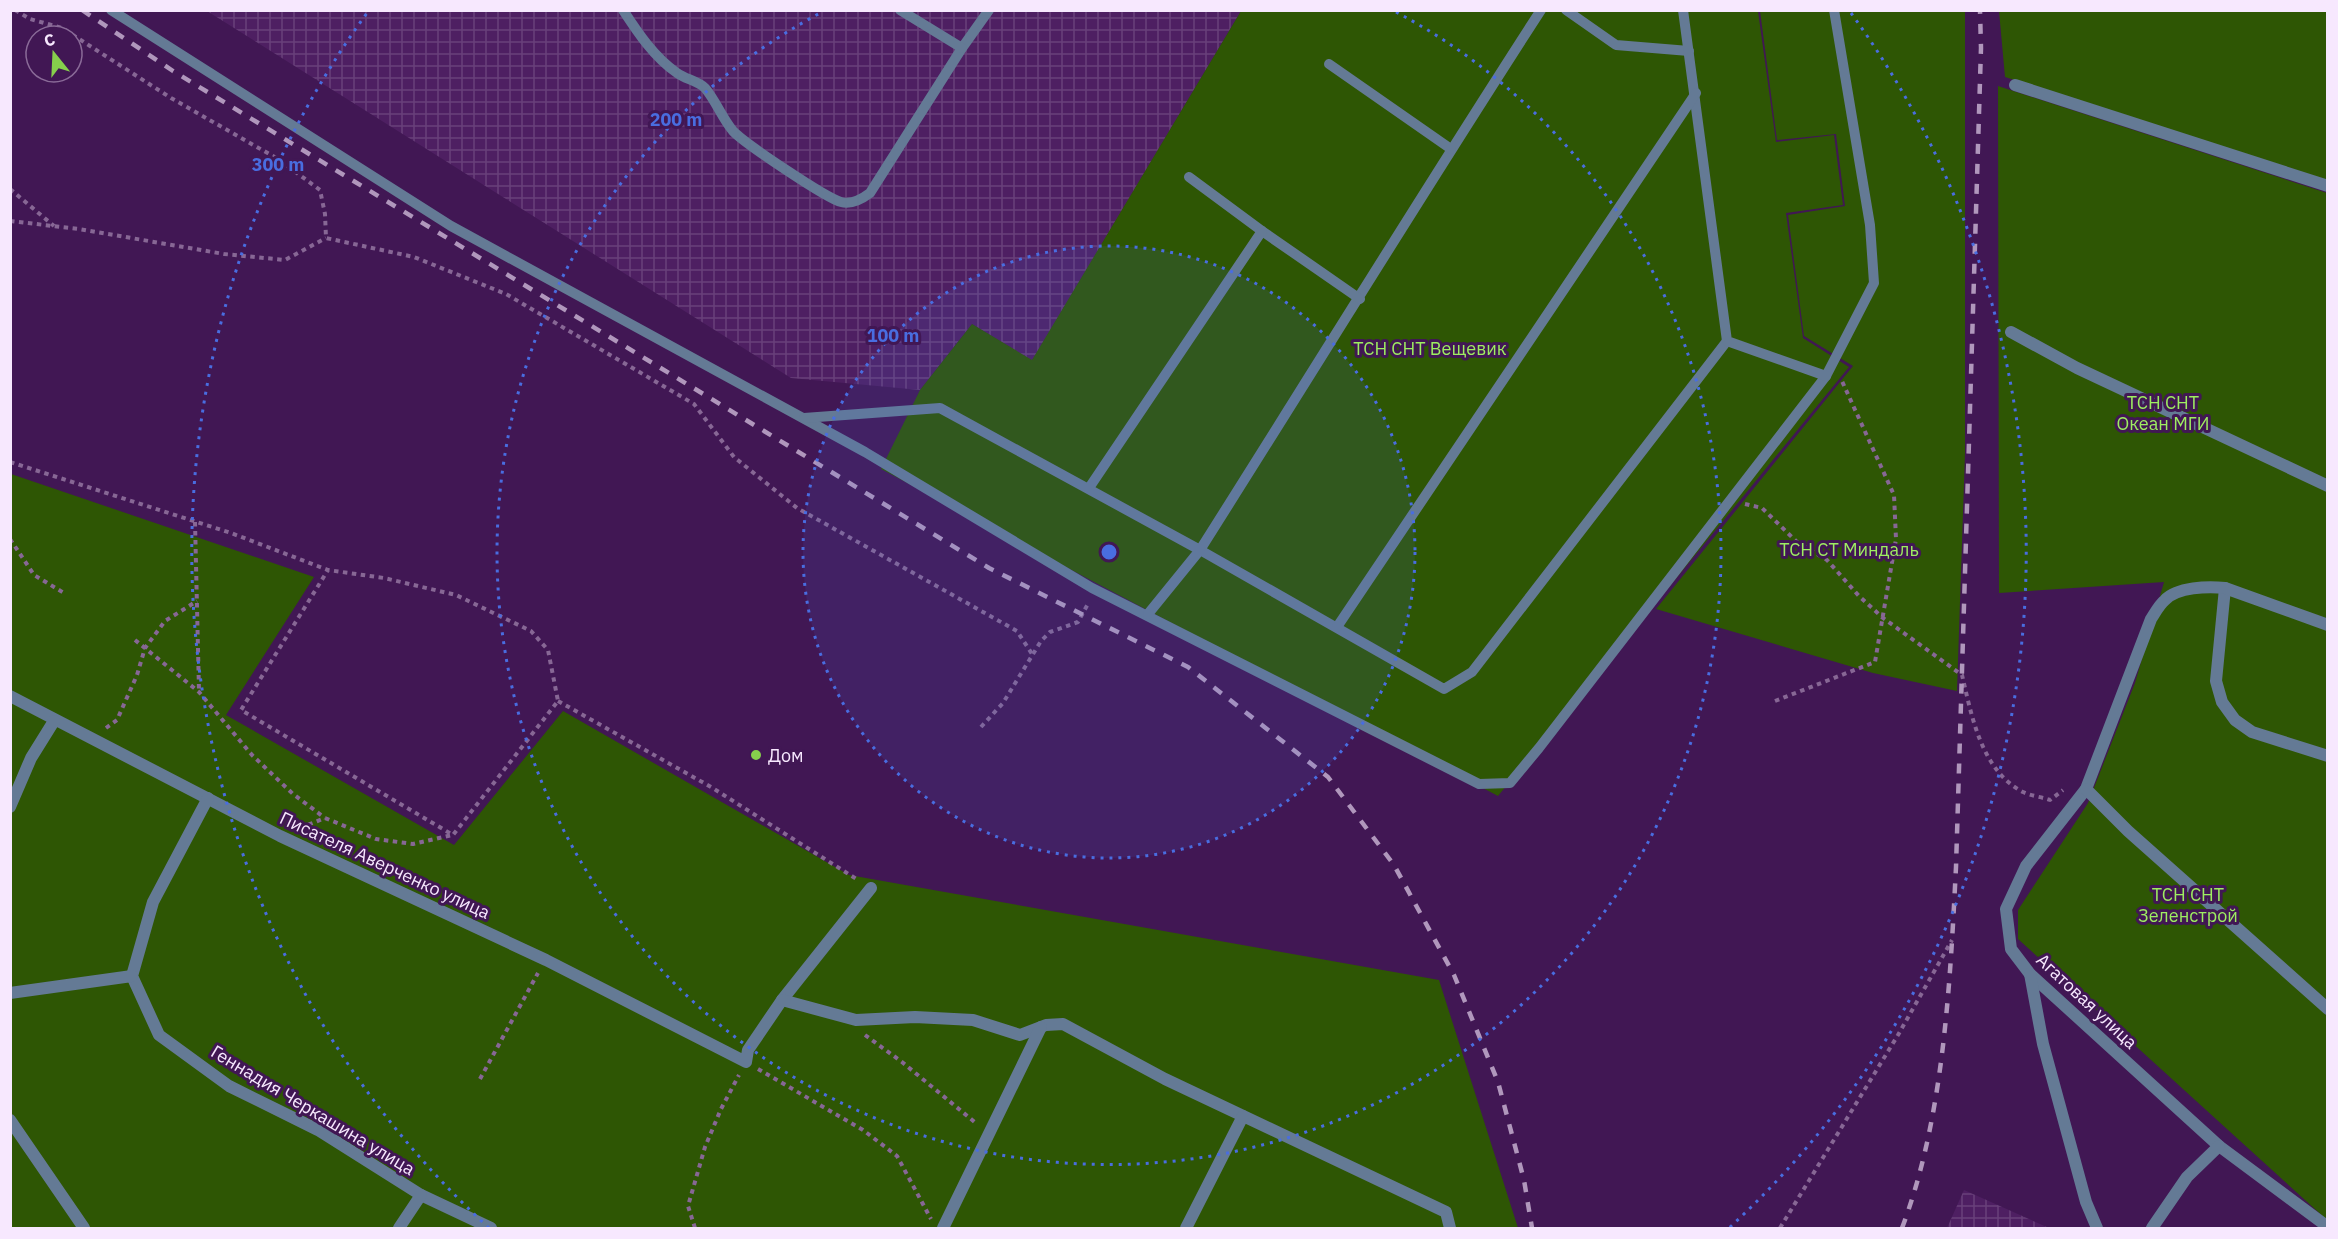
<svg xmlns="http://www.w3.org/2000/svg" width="2338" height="1239" font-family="'IBM Plex Sans',sans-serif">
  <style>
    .industrial { fill: url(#industrial-grid) }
    .green { fill: #2e5604 }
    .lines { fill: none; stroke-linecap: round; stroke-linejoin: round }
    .path { stroke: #876795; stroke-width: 4; stroke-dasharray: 4.5 4.5; stroke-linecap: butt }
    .lane { stroke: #647a95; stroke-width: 10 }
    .street { stroke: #647a95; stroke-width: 12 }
    .rail { stroke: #b097bc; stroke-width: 4.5; stroke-dasharray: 10 10; stroke-linecap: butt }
    .ring { fill: none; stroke: #496de0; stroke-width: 3; stroke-dasharray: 3 6 }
    .poi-dot { fill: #86cf4c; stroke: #411754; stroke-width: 2 }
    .labels { text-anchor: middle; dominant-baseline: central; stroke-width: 6; stroke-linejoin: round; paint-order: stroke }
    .park-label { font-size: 18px; fill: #9eee61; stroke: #411754 }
    .poi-label { font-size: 18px; fill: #f7e8fe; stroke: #411754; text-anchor: start }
    .street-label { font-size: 18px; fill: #f7e8fe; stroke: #411754 }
    .centre { fill: #496de0; stroke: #411754; stroke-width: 3 }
    .ring-label { font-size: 18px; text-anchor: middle; font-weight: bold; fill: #496de0; stroke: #411754; stroke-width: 6; stroke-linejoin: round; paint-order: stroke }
  </style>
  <defs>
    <pattern id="industrial-grid" width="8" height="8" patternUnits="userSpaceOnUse" patternTransform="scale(1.5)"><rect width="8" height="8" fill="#4e1f62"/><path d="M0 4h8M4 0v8" fill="none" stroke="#68407a"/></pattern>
  </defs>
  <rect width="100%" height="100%" fill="#411754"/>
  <!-- industrial -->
  <g class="industrial">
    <path d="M207 11H1241L1032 361 972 324 920 390 791 378Z"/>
    <path d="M1964 1190 2049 1228H1947Z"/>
  </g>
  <!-- green -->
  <g class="green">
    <path d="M1241 11H1758L1776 142 1834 135 1843 205 1786 213 1803 338 1849 367 1498 796 881 469 920 390 972 324 1032 360Z"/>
    <path d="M1760 11H1965V453L1957 691 1873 673 1656 609 1853 366 1804 336 1788 215 1845 206 1836 134 1777 140Z"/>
    <path d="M1999 11H2327V180L2005 77Z"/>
    <path d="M1998 86 2327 193V1220L2018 939V910L2088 803 2135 683 2164 582 1999 593Z"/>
    <path d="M11 474 314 577 226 715 454 845 563 711 849 875 1439 980 1518 1228H11Z"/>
  </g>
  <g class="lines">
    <!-- path -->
    <g class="path">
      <path d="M15 10 30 19 62 28 171 98 278 159 320 190 325 214 326 238 414 257 506 294 694 404 734 457 797 508 1017 631 1032 654"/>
      <path d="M10 189 54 226"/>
      <path d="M10 221 79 229 224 254 285 260 326 238"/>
      <path d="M10 462 231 533 328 570 384 578 456 595 531 631 548 650 558 701 453 835 241 710 328 570"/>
      <path d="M1745 504 1762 508 1797 542 1827 560 1859 596 1883 618 1962 675C1972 717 1981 770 2023 792 2031 796 2042 797 2050 800L2063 790"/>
      <path d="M195 522 199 691"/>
      <path d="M10 539 34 575 64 593"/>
      <path d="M135 640 199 692 252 755 293 794 325 818"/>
      <path d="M558 701 711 787 858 880"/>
      <path d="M1775 701 1875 662 1896 539 1894 495 1841 379"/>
      <path d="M981 727 1003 703 1041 641 1050 632 1078 622 1089 602"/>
      <path d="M106 728 117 720 137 675 145 648 165 621 197 601"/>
      <path d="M300 828 325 818 376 839 413 844 452 835"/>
      <path d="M865 1035 902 1062 977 1124"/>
      <path d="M758 1069 863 1130 897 1156 931 1219"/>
      <path d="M480 1079 538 973"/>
      <path d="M695 1228 688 1206 705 1147 721 1109 739 1075"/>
      <path d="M1780 1228 1898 1035 1952 940"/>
    </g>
    <!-- lane -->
    <g class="lane">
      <path d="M111 10 451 226 865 452 1092 588 1479 784 1510 783 1539 748 1826 376 1874 283 1870 225 1834 10"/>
      <path d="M623 10C638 33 654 57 677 73 685 79 698 81 705 88 716 101 722 118 733 131 744 143 826 198 841 202 852 205 862 199 870 193L962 48 989 10"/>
      <path d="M900 10 962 48"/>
      <path d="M1541 10C1425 189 1314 370 1200 550L1444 689 1472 672 1727 341"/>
      <path d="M1566 10 1616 45 1689 51"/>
      <path d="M1683 10 1727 341 1826 376"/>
      <path d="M1329 64 1451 149"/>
      <path d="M1189 177 1262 231 1360 299"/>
      <path d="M804 418 940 408 1200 550 1148 614"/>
      <path d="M1089 488 1262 231"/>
      <path d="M1337 627 1696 93"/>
    </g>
    <!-- street -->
    <g class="street">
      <path d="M2015 85 2328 186"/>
      <path d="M2011 332 2077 368 2328 486"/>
      <path d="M2225 588 2216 681 2222 702 2235 720 2252 732 2328 756"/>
      <path d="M2328 625 2225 588C2208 586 2177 587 2165 600 2159 605 2155 613 2151 619L2086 789 2026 866 2006 909 2011 949 2030 974 2219 1146 2328 1227"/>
      <path d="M10 696 280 836 546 960 746 1062 748 1050 782 1000 871 888"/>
      <path d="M2086 789 2128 831 2328 1009"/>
      <path d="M208 798 153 902 132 976 159 1035 229 1086 318 1130 421 1195 491 1228"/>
      <path d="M10 807 31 758 54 721"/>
      <path d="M2030 974 2043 1044 2086 1202 2097 1228"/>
      <path d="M10 993 132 976"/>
      <path d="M782 1000 856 1020 915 1017 973 1020 1020 1035 1046 1025 1063 1024 1165 1079 1446 1212 1450 1228"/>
      <path d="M10 1120 84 1228"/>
      <path d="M399 1228 421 1195"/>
      <path d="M943 1228 1041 1027"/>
      <path d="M1186 1228 1243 1116"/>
      <path d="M2152 1228 2187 1177 2219 1146"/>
    </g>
    <!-- rail -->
    <g class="rail">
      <path d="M82 10 173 71 989 568 1188 667 1328 777 1394 865 1454 975 1498 1082 1524 1180 1532 1228"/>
      <path d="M1902 1228C1944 1117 1950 984 1956 867L1981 48 1980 10"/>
    </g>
  </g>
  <!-- distance rings -->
  <circle cx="1109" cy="552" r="306" fill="#496de0" fill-opacity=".12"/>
  <g class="ring">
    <circle cx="1109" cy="552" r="306"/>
    <path d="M1396 12A612 612 0 1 1 822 12"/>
    <path d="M489 1228A917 917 0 0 1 367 13M1851 13A917 917 0 0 1 1729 1228"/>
  </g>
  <!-- markers -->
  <circle class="poi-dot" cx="756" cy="755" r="6"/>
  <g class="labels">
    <!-- park labels -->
    <g class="park-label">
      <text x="1430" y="348">ТСН СНТ Вещевик</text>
      <text x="2163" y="402">ТСН СНТ<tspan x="2163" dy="21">Океан МГИ</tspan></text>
      <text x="1849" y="549">ТСН СТ Миндаль</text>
      <text x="2188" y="894">ТСН СНТ<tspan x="2188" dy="21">Зеленстрой</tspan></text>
    </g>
    <!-- poi labels -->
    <g class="poi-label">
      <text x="768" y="755">Дом</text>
    </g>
    <!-- street labels -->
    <g class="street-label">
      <text transform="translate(385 865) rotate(25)">Писателя Аверченко улица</text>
      <text transform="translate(2087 1001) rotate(43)">Агатовая улица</text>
      <text transform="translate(313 1110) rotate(31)">Геннадия Черкашина улица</text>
    </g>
  </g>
  <circle cx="1109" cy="552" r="9" class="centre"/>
  <g class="ring-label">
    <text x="676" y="126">200 m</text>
    <text x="278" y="171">300 m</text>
    <text x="893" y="342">100 m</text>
  </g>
  <!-- border -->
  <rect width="2338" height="1239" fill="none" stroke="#f7e8fe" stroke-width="24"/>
  <!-- north arrow -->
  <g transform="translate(54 54) rotate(342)"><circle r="28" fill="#411754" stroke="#8a6b98" stroke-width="1.5"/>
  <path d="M0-4.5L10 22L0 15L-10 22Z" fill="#86cf4c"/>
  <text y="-9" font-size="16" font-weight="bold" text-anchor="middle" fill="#f7e8fe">С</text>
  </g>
</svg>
